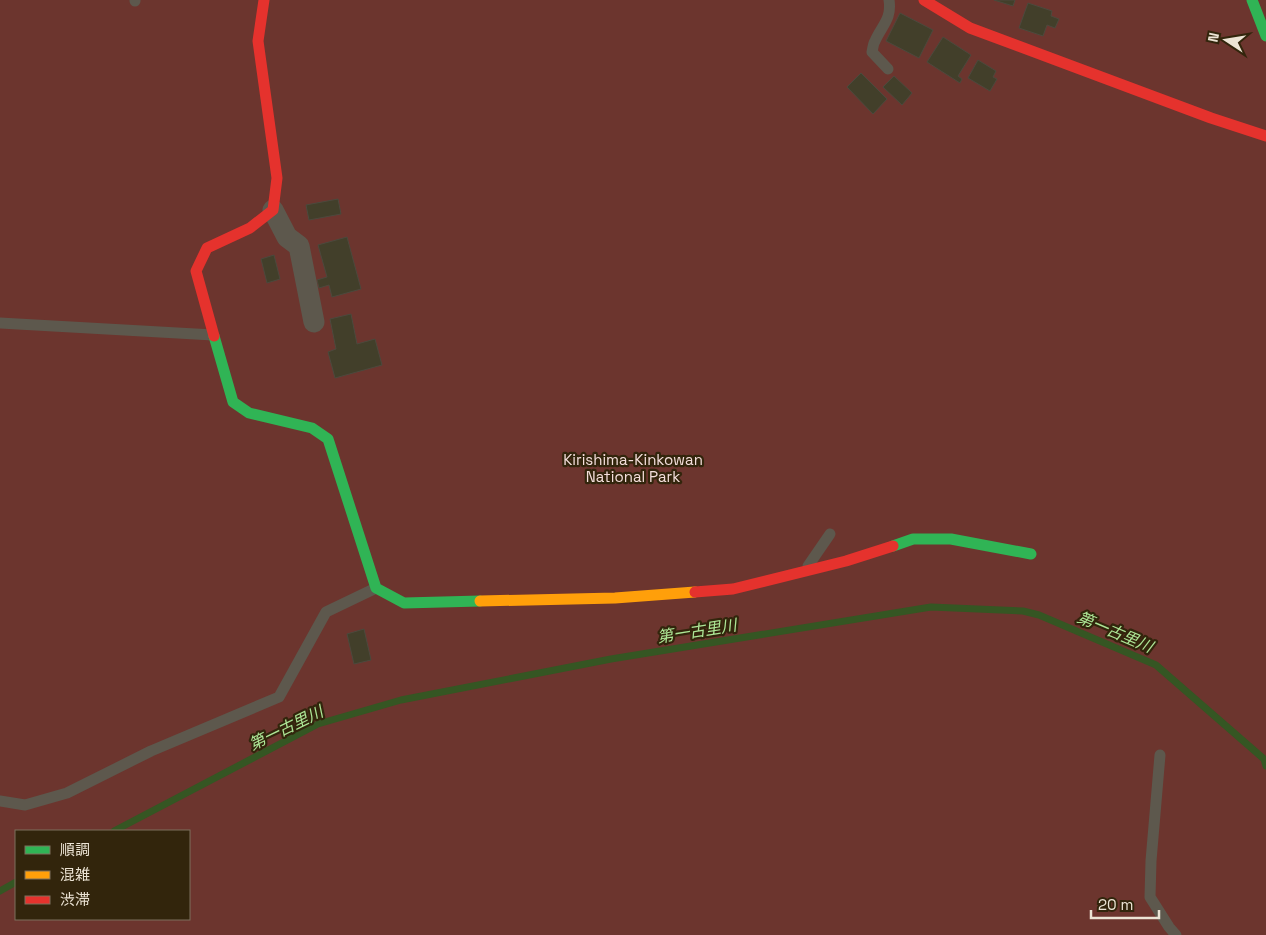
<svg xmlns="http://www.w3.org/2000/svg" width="1266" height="935" font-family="'Space Grotesk','Noto Sans JP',sans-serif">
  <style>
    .green { fill: #6c352e; fill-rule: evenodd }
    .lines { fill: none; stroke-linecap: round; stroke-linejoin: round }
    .stream { stroke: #355623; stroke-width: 7 }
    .building { fill: #423f2a; stroke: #4c493d }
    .lane { stroke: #5d584d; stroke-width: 11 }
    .street { stroke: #5d584d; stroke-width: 21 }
    .fast { stroke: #30b455; stroke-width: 11 }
    .slow { stroke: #ff9f0a; stroke-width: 11 }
    .jam { stroke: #e5322d; stroke-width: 11 }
    .labels { text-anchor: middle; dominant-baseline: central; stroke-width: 4.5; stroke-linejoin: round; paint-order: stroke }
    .park-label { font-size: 15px; fill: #f5dfdc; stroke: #32250c }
    .water-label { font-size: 16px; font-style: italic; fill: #ade696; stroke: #32250c }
  </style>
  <rect width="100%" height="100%" fill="#2a2214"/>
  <!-- green -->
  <path class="green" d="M0 0H1266V935H0ZM16 831H189V919H16Z"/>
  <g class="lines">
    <!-- stream -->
    <g class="stream">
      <path d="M114 831 318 724 401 700 611 659 931 607 1023 611 1039 615 1156 665 1264 759 1266 766"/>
      <path d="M0 891 16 882"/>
    </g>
  </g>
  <!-- building -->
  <g class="building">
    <path d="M994 0H1015L1013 6Z"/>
    <path d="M1028 3 1052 11 1051 16 1059 19 1055 28 1047 25 1043 36 1019 28Z"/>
    <path d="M900 13 933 30 919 58 886 41Z"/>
    <path d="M943 37 971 55 958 76 962 79 960 83 927 62Z"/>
    <path d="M978 60 996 71 993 77 997 79 990 91 968 78Z"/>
    <path d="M861 73 887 99 873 114 847 87Z"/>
    <path d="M894 76 912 93 902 105 883 87Z"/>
    <path d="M338 199 341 214 309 220 306 205Z"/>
    <path d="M347 237 361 289 332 297 329 285 319 288 317 280 327 277 318 245Z"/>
    <path d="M274 255 280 279 267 283 261 259Z"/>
    <path d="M351 314 357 344 375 339 382 365 335 378 328 352 336 349 330 319Z"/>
    <path d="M364 629 371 660 354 664 347 634Z"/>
  </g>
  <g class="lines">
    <!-- lane -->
    <g class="lane">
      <path d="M135 0V1"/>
      <path d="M888 69 872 52C873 48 873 44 875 41 882 25 892 19 889 0"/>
      <path d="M0 323 213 335"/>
      <path d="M808 566 830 534"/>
      <path d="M1160 755 1151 861 1150 897 1169 927 1176 935"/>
      <path d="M0 801 25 805 67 793 151 751 279 697 326 612 376 588"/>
    </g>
    <!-- street -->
    <path class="street" d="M273 210 287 237 299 246 314 322"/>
    <!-- fast -->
    <g class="fast">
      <path d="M1252 0 1266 36"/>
      <path d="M214 336 233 402 249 413 312 428 328 439 376 588 404 603 480 601"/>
      <path d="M893 546 913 539H951L1031 554"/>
    </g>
    <!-- slow -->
    <path class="slow" d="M480 601 615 598 695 592"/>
    <!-- jam -->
    <g class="jam">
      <path d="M924 0 970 28 1211 118 1266 136"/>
      <path d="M214 336 196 271 207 248 250 228 273 210 277 178 258 41 264 0"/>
      <path d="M695 592 733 589 846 561 893 546"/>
    </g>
  </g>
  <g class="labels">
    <!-- park labels -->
    <g class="park-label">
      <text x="633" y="459">Kirishima-Kinkowan<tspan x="633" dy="17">National Park</tspan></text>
    </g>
    <!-- water labels -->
    <g class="water-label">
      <text transform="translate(697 631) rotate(-9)">第一古里川</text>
      <text transform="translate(1115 632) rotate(23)">第一古里川</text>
      <text transform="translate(286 728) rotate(-26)">第一古里川</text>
    </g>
  </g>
  <!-- legend -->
  <rect x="15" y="830" width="175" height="90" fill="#32250c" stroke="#7c715c"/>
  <rect x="25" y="846" width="25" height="8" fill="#30b455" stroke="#7c715c"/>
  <text x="60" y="855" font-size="15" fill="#ece4d5">順調</text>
  <rect x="25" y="871" width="25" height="8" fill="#ff9f0a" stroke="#7c715c"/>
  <text x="60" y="880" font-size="15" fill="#ece4d5">混雑</text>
  <rect x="25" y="896" width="25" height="8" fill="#e5322d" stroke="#7c715c"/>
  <text x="60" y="905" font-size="15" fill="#ece4d5">渋滞</text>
  <!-- north arrow -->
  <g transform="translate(1226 40) rotate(282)" stroke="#32250c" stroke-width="4" paint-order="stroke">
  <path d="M0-4L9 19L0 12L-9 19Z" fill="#ece4d5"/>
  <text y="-8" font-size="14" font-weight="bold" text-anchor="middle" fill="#ece4d5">N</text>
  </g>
  <!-- scale -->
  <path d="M1091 910v8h68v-8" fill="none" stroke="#ece4d5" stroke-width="2.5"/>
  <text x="1098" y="910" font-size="15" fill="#ece4d5" stroke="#32250c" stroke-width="4" paint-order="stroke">20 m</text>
</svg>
